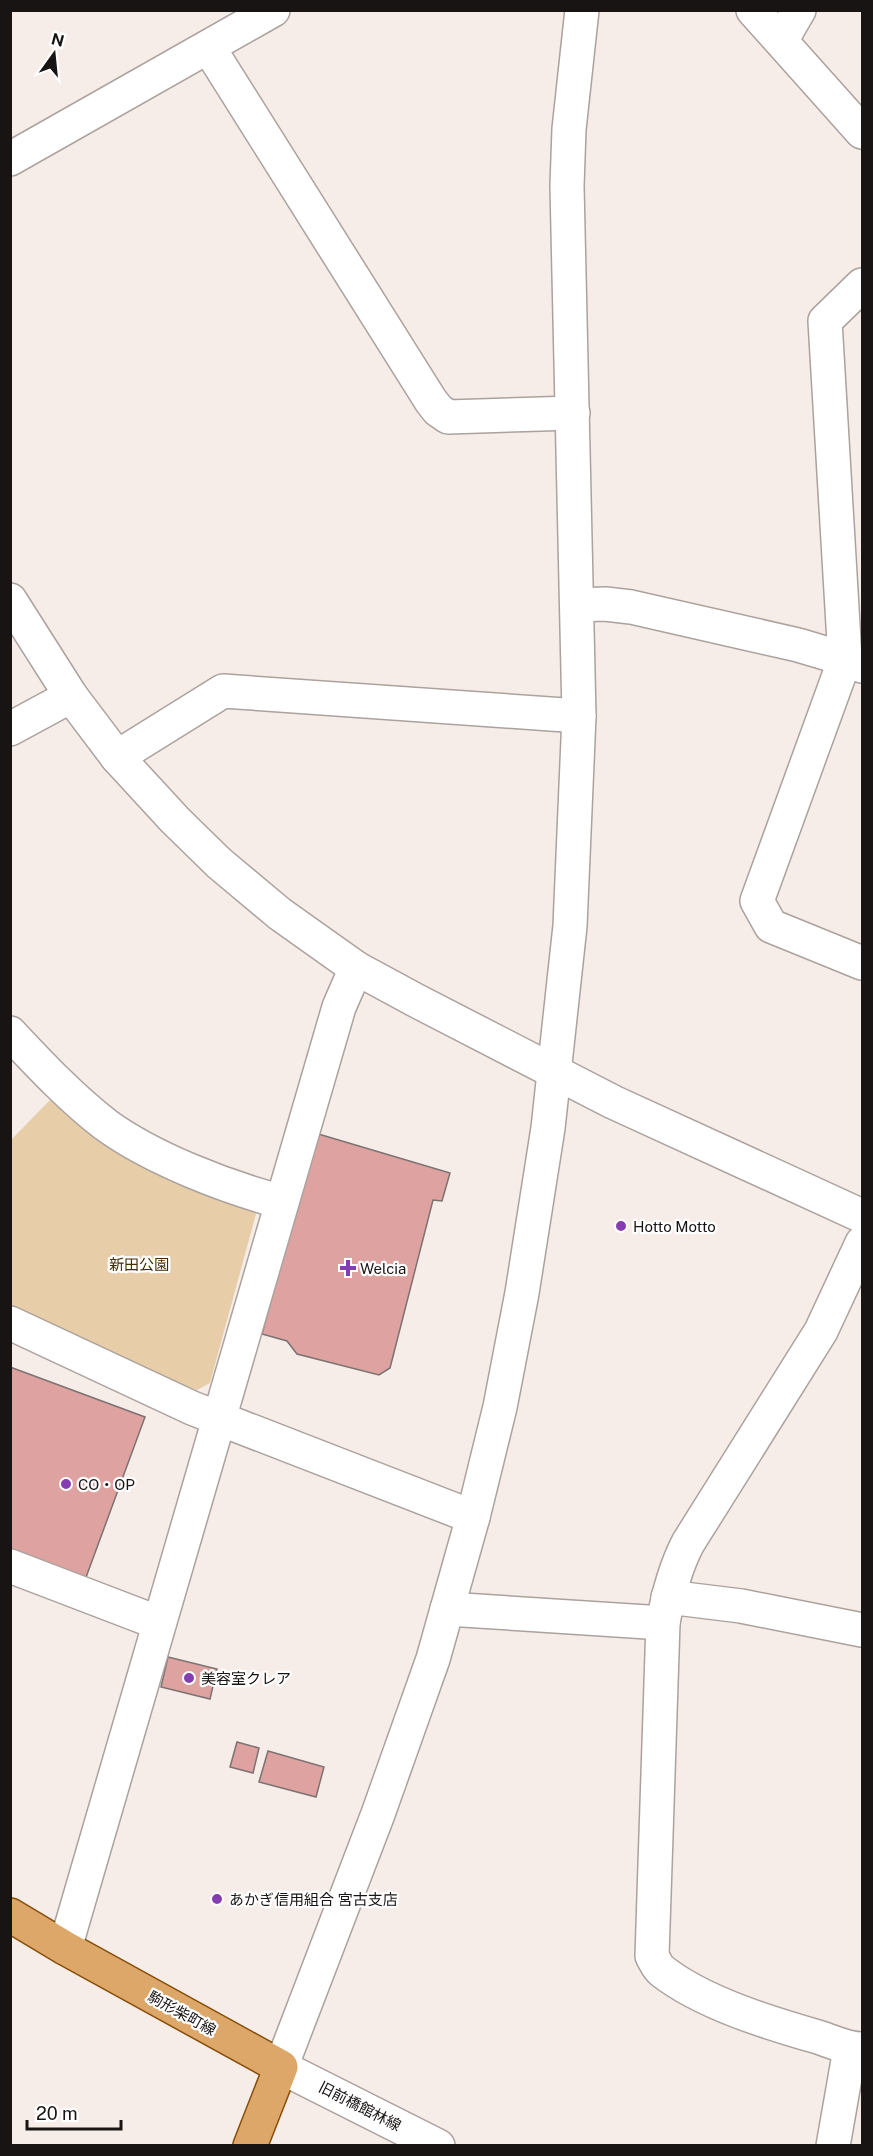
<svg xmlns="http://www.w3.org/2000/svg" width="873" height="2156" font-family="'Public Sans','Noto Sans JP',sans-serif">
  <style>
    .green { fill: #e7cea9 }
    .building { fill: #dea3a0; stroke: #7c7271; stroke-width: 1.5 }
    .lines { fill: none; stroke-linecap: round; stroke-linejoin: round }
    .minor-casing { stroke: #aba29e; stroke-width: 36 }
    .major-casing { stroke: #884e09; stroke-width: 36 }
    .minor { stroke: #fff; stroke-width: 33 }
    .major { stroke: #dca768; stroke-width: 33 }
    .poi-dot { fill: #843eb2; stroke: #fff; stroke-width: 2 }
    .labels { text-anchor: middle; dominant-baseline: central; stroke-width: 4.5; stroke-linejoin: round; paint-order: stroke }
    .poi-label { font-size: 15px; fill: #181413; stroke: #fff; text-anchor: start }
    .park-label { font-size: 15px; fill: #422c05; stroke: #fff }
    .street-label { font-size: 15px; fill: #181413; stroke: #fff }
  </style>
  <rect width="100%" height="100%" fill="#f6ece8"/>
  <!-- green -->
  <path class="green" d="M51 1099 102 1135 252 1205 256 1214 210 1383 197 1390 120 1362 11 1311 10 1141Z"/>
  <!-- building -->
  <g class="building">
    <path d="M315 1133 450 1173 442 1201 433 1200 390 1368 379 1375 297 1354 287 1341 262 1334Z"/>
    <path d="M10 1367 145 1417 85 1580 10 1550Z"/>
    <path d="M168 1657 217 1669 210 1699 161 1687Z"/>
    <path d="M237 1742 259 1748 253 1773 230 1767Z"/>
    <path d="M268 1751 324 1767 316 1797 259 1782Z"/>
  </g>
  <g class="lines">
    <defs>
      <g id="minor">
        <path d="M753 10 862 132"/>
        <path d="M781 41 799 10"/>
        <path d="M209 48 431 401 438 410 448 417 573 413"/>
        <path d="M10 159 273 10"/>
        <path d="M862 285 825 321 845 659 757 901 771 926 862 963"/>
        <path d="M10 600 71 696 117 757 175 820 219 863 280 914 356 968 417 1001 613 1102 862 1216"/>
        <path d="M578 605 605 604 631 607 798 645 845 659 862 666"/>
        <path d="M10 729 71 696"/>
        <path d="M117 757 223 691 579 716"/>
        <path d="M10 1033C40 1065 71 1098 106 1125 153 1159 226 1187 282 1202"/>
        <path d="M862 1243 821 1331 688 1543C675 1568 668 1595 663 1623L652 1956C655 1961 657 1967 662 1971 703 2003 769 2023 818 2037 834 2042 846 2049 862 2049"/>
        <path d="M10 1323 192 1408 473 1517"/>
        <path d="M10 1566 159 1623"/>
        <path d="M668 1597 741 1606 862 1630"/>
        <path d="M447 1609 663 1623"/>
        <path d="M65 1948 339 1007 356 968"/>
        <path d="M438 2146 281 2067 378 1814 433 1659 473 1517 500 1407 522 1293 548 1128 570 926 579 716 567 186 569 129 582 10"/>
        <path d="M833 2146 850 2049"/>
      </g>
      <path id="major" d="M10 1915 65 1948 281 2067 250 2146"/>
    </defs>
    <!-- minor casing -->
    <use href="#minor" class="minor-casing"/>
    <!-- major casing -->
    <use href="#major" class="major-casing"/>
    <!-- minor -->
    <use href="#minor" class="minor"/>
    <!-- major -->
    <use href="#major" class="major"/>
  </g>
  <!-- markers -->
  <g class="poi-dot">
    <circle cx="621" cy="1226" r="6"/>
    <path d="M345 1259h6v6h6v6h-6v6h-6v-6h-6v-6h6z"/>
    <circle cx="66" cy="1484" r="6"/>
    <circle cx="189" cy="1678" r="6"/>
    <circle cx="217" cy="1899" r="6"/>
  </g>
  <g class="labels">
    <!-- poi labels -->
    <g class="poi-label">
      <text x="633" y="1226">Hotto Motto</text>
      <text x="360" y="1268">Welcia</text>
      <text x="78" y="1484">CO・OP</text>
      <text x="201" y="1678">美容室クレア</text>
      <text x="229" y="1899">あかぎ信用組合 宮古支店</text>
    </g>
    <!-- park labels -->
    <g class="park-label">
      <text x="139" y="1264">新田公園</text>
    </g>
    <!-- street labels -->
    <g class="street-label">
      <text transform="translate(182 2013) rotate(29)">駒形柴町線</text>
      <text transform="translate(360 2106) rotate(27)">旧前橋館林線</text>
    </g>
  </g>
  <!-- border -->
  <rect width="873" height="2156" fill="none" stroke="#181413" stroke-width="24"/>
  <!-- north arrow -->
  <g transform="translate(54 54) rotate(15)" stroke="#ffffff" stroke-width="4.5" paint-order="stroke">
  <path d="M0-4.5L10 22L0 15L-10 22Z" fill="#181413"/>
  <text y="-9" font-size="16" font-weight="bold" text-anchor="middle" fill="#181413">N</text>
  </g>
  <!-- scale -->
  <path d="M27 2120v9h94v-9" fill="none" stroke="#181413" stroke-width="3"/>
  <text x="36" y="2120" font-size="18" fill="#181413" stroke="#ffffff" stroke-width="4.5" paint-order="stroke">20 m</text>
</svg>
